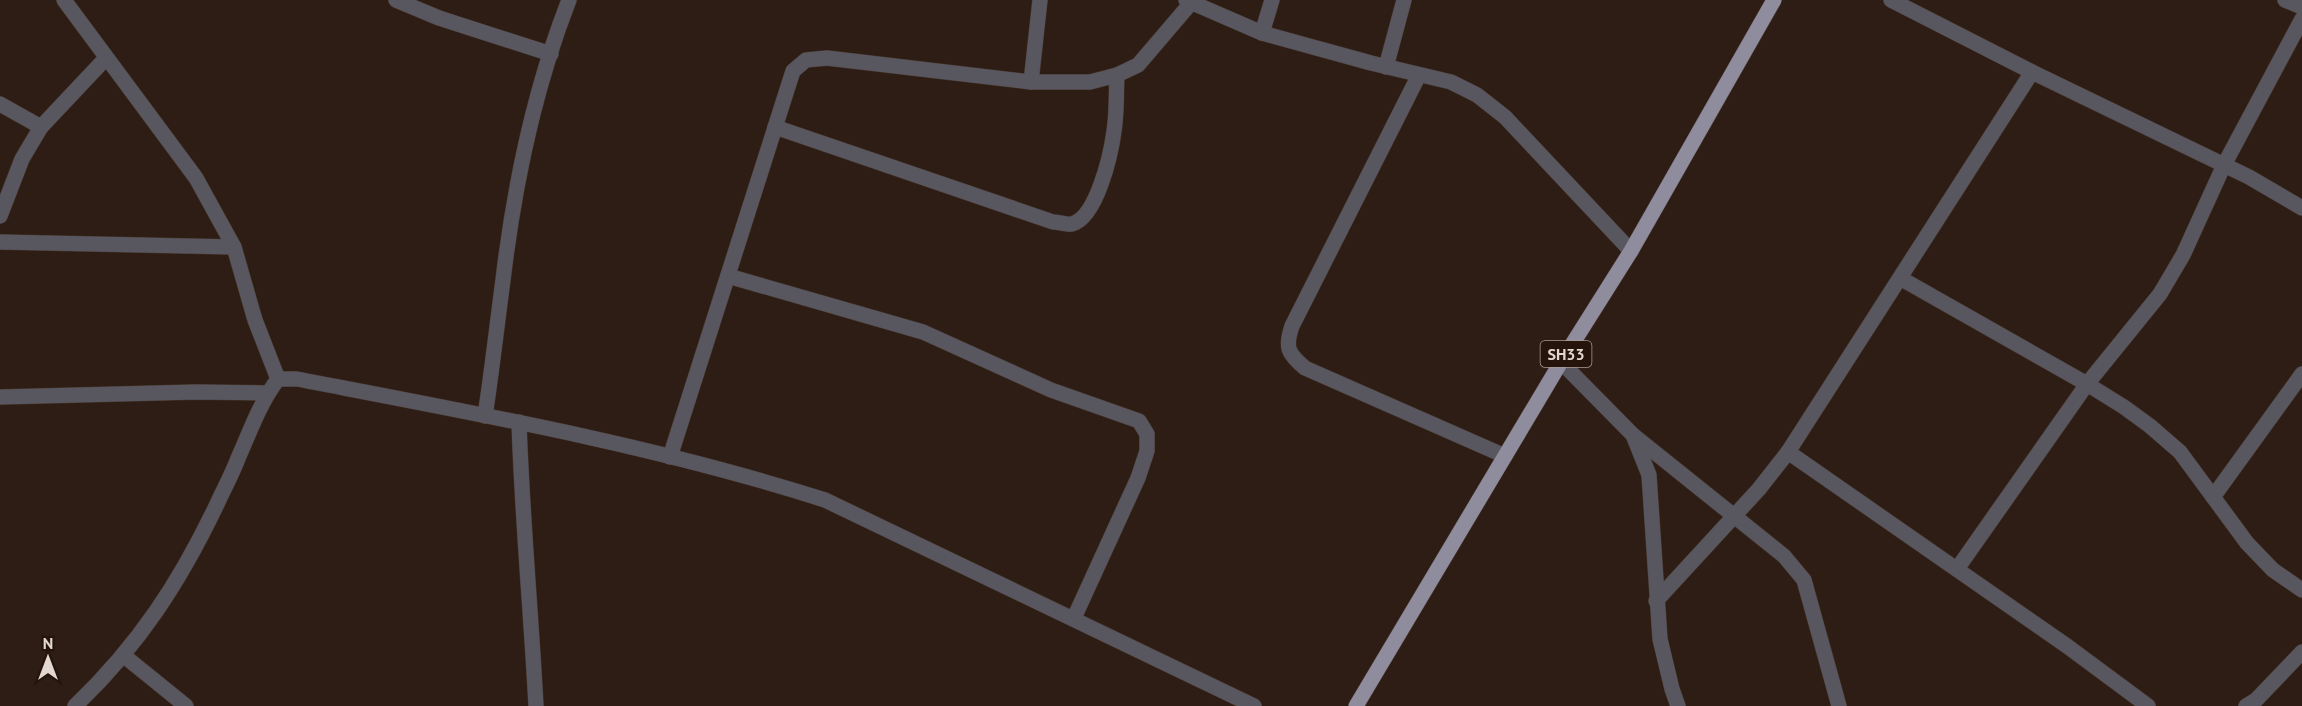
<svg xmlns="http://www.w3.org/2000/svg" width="2302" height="706" font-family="'PT Sans',sans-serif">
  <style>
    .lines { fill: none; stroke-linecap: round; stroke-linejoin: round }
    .minor-casing { stroke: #47372e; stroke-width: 16 }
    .primary-casing { stroke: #47372e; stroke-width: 16 }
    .minor { stroke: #585760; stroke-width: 15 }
    .primary { stroke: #8f8c9e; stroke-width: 15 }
    .labels { text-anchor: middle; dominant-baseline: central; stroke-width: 5; stroke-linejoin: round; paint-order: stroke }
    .shield { fill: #24140b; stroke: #aa9c96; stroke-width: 1.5 }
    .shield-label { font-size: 16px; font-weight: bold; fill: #e3d7d1 }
  </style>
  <rect width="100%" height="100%" fill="#2e1d14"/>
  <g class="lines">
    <defs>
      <g id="minor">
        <path d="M64 0 196 178 234 247 255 320 278 379"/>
        <path d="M396 0 439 18 551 54"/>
        <path d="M1186 0 1262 33 1371 63 1451 82 1477 95 1505 117 1631 251"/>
        <path d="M1891 0 2032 72 2249 177 2302 208"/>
        <path d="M2285 0 2302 7"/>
        <path d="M1262 33 1272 0"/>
        <path d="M1386 67 1404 0"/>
        <path d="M1419 75 1292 326C1285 347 1287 353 1305 368L1505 456"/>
        <path d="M1031 82 1040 0"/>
        <path d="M0 104 41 127"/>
        <path d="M775 127 1053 222C1059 222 1067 225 1072 224 1097 217 1111 154 1114 131 1117 113 1116 94 1117 75"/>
        <path d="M0 216 22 159 41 127 106 58"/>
        <path d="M0 242 234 247"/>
        <path d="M728 276 923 332 1051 390 1139 421 1147 434V451L1138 478 1074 618"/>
        <path d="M1900 278 2087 384 2124 407 2150 426 2180 452 2247 543 2273 570 2302 590"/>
        <path d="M1561 362 1633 435 1649 475 1660 639 1672 689 1678 706"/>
        <path d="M0 397 196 392 268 393"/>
        <path d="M485 416C492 370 497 325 503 280 514 187 535 87 569 0"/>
        <path d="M519 422C522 517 531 611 536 706"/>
        <path d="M1633 435 1784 556 1804 580 1839 706"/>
        <path d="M1788 452 2067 646 2148 706"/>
        <path d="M670 457 793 71 806 60 827 58 1031 82H1090L1117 75 1138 65 1191 3"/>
        <path d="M2213 497 2302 374"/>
        <path d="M1957 569 2087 384 2160 294 2183 255 2224 165 2302 19"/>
        <path d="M1656 601 1759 489 1788 452 2032 72"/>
        <path d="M123 655 186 706"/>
        <path d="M75 706C139 645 180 582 218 502 225 487 233 472 239 456 251 429 260 403 278 379H297C474 413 653 445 825 500L1254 706"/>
        <path d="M2246 706 2256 700 2302 652"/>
      </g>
      <path id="primary" d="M1356 706 1561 362 1631 251 1774 0"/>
    </defs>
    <!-- minor casing -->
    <use href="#minor" class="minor-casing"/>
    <!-- primary casing -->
    <use href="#primary" class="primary-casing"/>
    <!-- minor -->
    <use href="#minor" class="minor"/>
    <!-- primary -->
    <use href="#primary" class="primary"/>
  </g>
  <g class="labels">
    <!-- shield labels -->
    <rect class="shield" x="1540.5" y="341" width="51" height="26" rx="4.5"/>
    <g class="shield-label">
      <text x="1566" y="354">SH33</text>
    </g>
  </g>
  <!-- north arrow -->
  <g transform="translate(48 658)" stroke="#24140b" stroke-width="4.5" paint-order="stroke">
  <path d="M0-4.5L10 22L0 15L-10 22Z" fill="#e3d7d1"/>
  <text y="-9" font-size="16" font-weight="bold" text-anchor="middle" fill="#e3d7d1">N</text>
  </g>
</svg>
